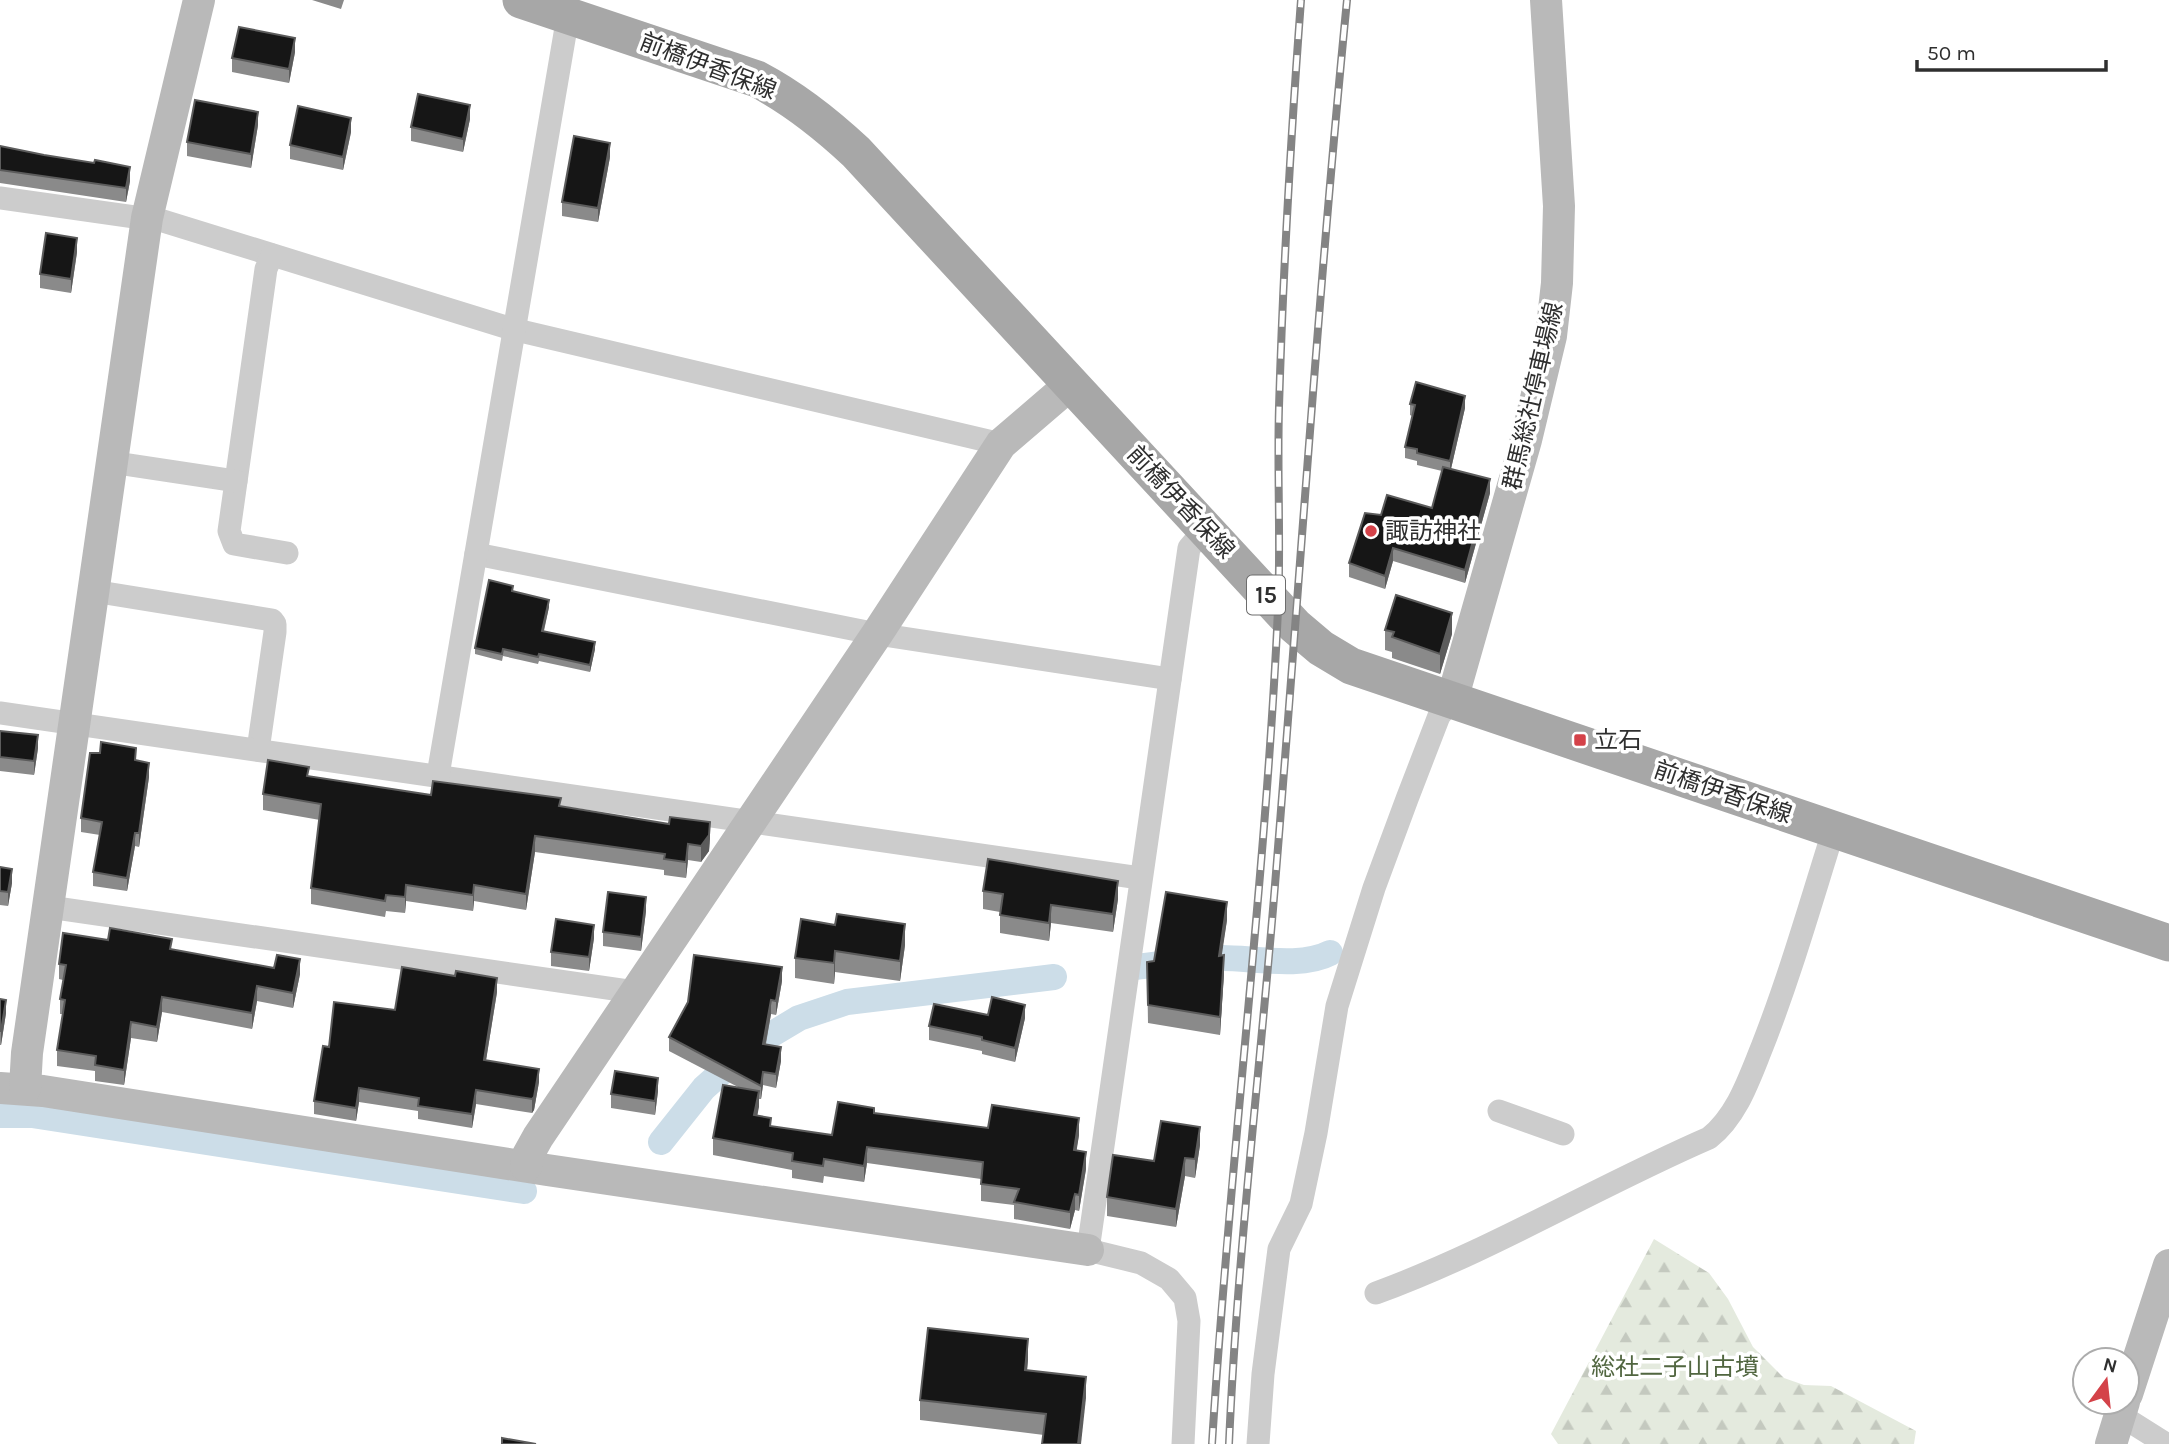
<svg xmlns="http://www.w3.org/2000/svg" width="2169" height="1444" font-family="Karla,'Noto Sans JP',sans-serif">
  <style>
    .forest { fill: url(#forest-firs) }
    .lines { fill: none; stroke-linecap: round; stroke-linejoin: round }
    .canal { stroke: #ccdde8; stroke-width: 26 }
    .street { stroke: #ccc; stroke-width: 23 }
    .secondary { stroke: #b9b9b9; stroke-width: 32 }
    .primary { stroke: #a7a7a7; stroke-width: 37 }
    .rail-casing { stroke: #848484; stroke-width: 8 }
    .rail { stroke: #fff; stroke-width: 5; stroke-dasharray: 16; stroke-linecap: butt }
    .wall { fill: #8a8a8a }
    .shaded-wall { fill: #5c5c5c }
    .building { fill: #161616; stroke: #5c5c5c; stroke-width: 2 }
    .poi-dot { fill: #d44249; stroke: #fff; stroke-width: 2.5 }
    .labels { text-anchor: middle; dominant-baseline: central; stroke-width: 7; stroke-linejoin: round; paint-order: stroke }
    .shield { fill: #fff; stroke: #6d6d6d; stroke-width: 2 }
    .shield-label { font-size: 23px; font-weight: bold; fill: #2f2f2f }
    .street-label { font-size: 24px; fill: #2f2f2f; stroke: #fff }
    .poi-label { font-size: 24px; fill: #2f2f2f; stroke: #fff; text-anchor: start }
    .park-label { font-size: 24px; fill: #516640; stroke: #fff }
  </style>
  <defs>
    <pattern id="forest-firs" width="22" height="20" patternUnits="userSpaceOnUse" patternTransform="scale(1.75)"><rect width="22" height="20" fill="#e4eade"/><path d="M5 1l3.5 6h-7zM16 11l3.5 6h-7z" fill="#c4c9bf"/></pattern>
  </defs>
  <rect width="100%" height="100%" fill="#fff"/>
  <!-- forest -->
  <path class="forest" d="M1654 1239 1709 1273 1728 1299 1753 1347 1784 1378 1804 1385 1831 1386 1916 1431 1914 1444H1558L1551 1434Z"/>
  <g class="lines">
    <!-- canal -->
    <g class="canal">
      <path d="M1135 967C1164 964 1193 958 1222 958 1253 958 1302 968 1330 953"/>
      <path d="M0 1115H32L524 1191"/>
      <path d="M661 1142 704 1088 749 1048 799 1018 847 1002 1054 977"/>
    </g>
    <!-- street -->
    <g class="street">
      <path d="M0 198 163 221 512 329 1001 444"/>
      <path d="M272 255 266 269 229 531 234 544 287 553"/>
      <path d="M110 462 236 481"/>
      <path d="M476 554 877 634 1170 679"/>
      <path d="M93 591 272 620 275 624V632L258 750"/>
      <path d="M0 713 1140 878"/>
      <path d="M438 775 568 16"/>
      <path d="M49 907 635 992"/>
      <path d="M1499 1111 1563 1134"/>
      <path d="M1376 1293C1491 1251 1596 1187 1709 1138 1737 1116 1749 1079 1762 1047 1790 976 1811 902 1834 829"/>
      <path d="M2120 1415 2166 1444"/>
      <path d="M1183 1444 1189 1321 1185 1298 1169 1279 1141 1263 1088 1250 1189 548 1206 528"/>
      <path d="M1258 1444 1263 1374 1279 1249 1301 1204 1316 1133 1337 1006 1374 888 1407 799 1439 716 1452 700"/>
    </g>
    <!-- secondary -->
    <g class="secondary">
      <path d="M1452 700 1526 440 1551 336 1557 283 1559 206 1546 0"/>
      <path d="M0 1088 43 1091 547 1170 1088 1250"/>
      <path d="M25 1088 27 1053 147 218 199 0"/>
      <path d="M526 1166 528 1155 538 1137 877 634 1001 444 1072 383"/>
      <path d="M2127 1394 2169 1265"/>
      <path d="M2111 1444 2124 1402"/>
    </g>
    <!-- primary -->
    <path class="primary" d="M521 0 757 79C795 99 825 123 856 152L1295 626 1321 648 1351 666 2169 943"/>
    <defs>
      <g id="rail">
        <path d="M1212 1444C1229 1166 1265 889 1278 610 1281 543 1277 474 1279 407 1283 271 1291 135 1301 0"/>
        <path d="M1229 1444C1237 1257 1260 1072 1275 885 1299 590 1318 295 1347 0"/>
      </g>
    </defs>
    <!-- rail casing -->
    <use href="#rail" class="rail-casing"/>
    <!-- rail -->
    <use href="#rail" class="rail"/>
  </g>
  <!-- wall -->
  <g class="wall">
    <path d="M312 0H344L341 9Z"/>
    <path d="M295 52 289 83 232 72V58Z"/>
    <path d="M470 119 463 152 411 141V127Z"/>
    <path d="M258 125 251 168 187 156V142Z"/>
    <path d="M351 132 343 170 290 159V145Z"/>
    <path d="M0 146 130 181 126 202 0 183Z"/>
    <path d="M610 157 598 222 562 216V202Z"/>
    <path d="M77 252 71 293 40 288V274Z"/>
    <path d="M1410 404 1465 408 1451 469 1490 493 1465 583 1393 561 1385 589 1349 577V563L1381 515 1432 508 1442 471 1417 465V461L1405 458V447L1412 416 1410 415Z"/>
    <path d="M513 592 549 607 544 631 595 649 590 672 539 661 538 664 503 656 502 661 475 654V648Z"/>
    <path d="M1385 630 1452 634 1440 674 1392 658V652L1385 650Z"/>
    <path d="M0 731 38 748 34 775 0 771Z"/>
    <path d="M136 761 149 777 139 847 135 846 127 891 93 886V872L100 835 81 832V818Z"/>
    <path d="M309 776 431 795 561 807 710 838 709 851 701 862 688 860 686 878 664 875V870L535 852 526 910 474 901 473 911 406 901 405 913 386 911 385 917 311 904V888L320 820 263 810V794Z"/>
    <path d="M0 867 12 883 8 906 0 905Z"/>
    <path d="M983 891 1118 899 1113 932 1051 923 1049 941 1000 933V912L983 909Z"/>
    <path d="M646 911 641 951 603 946V932Z"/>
    <path d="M1227 920 1221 956 1224 973 1220 1035 1148 1023 1147 962 1154 961Z"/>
    <path d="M835 925 905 945 900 981 835 972 834 984 795 978V958Z"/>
    <path d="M594 938 589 971 551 966V952Z"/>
    <path d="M172 950 300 974 293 1008 257 1001 252 1029 162 1012 157 1042 131 1038 124 1085 95 1081V1071L57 1066V1050L63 1014H60V999L63 980 59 979V964Z"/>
    <path d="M782 981 776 1015 771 1014 766 1044 781 1061 776 1088 763 1085 761 1099H759L757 1116 771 1126 832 1135 874 1113 988 1128 1079 1135 1076 1151 1086 1169 1079 1211 1075 1210 1070 1229 1014 1219V1205L981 1201V1179L867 1163 864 1182 824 1176 823 1183 792 1178V1170L713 1155V1138L738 1087 669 1051V1037Z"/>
    <path d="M497 992 486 1060 539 1082 534 1110 532 1113 476 1104 472 1128 418 1119V1111L359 1102 356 1121 314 1114V1101L329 1047 395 1010Z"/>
    <path d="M0 999 6 1013 1 1045H0Z"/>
    <path d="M988 1015 1025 1018 1015 1062 982 1054V1051L929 1040V1026Z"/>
    <path d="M658 1091 655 1115 611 1108V1094Z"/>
    <path d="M1200 1145 1195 1178 1185 1176 1176 1227 1107 1216V1197L1154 1161Z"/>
    <path d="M1028 1360 1027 1370 1086 1398 1044 1435 920 1420V1400Z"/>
  </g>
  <!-- shaded-wall -->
  <g class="shaded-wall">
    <path d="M295 38V52L289 83V69Z"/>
    <path d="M470 105V119L463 152V139Z"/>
    <path d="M258 112V125L251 168V154Z"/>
    <path d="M351 118V132L343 170V157Z"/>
    <path d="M610 143V157L598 222V208Z"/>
    <path d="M130 167V181L126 202V188Z"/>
    <path d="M77 238V252L71 293V279Z"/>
    <path d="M1465 396V408L1450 473V461Z"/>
    <path d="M1490 479V493L1465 583V570Z"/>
    <path d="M1393 548V561L1385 589V576Z"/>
    <path d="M549 600V607L542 638V631Z"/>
    <path d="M1452 613V634L1440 674V654Z"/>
    <path d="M595 642V649L590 672V665Z"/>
    <path d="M38 735V748L34 775V761Z"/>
    <path d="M149 763V777L139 847V833Z"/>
    <path d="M710 822V838L709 851 701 862V846Z"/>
    <path d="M135 833V846L127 891V878Z"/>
    <path d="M535 836V852L526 910V894Z"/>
    <path d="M688 844V860L686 878V862Z"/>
    <path d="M12 869V883L8 906V892Z"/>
    <path d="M1118 881V899L1113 932V914Z"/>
    <path d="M406 885V901L405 913V897Z"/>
    <path d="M474 885V901L473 911V895Z"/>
    <path d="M646 897V911L641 951V937Z"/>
    <path d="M1227 902V920L1219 974V956Z"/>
    <path d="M1051 905V923L1049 941V923Z"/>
    <path d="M905 924V945L900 981V961Z"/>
    <path d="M594 925V938L589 971V957Z"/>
    <path d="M835 951V972L834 984V963Z"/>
    <path d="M1224 955V973L1220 1035V1017Z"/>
    <path d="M300 959V974L293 1008V993Z"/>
    <path d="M782 967V981L776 1015V1001Z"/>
    <path d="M497 978V992L484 1073V1060Z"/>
    <path d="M257 986V1001L252 1029V1013Z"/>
    <path d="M162 997V1012L157 1042V1027Z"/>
    <path d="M6 1000V1013L1 1045V1031Z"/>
    <path d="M771 1000V1014L763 1058V1044Z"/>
    <path d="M1025 1005V1018L1015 1062V1048Z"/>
    <path d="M131 1022V1038L124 1085V1070Z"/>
    <path d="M781 1047V1061L776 1088V1074Z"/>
    <path d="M539 1069V1082L534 1110 532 1113V1099Z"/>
    <path d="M763 1072V1085L761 1099V1086Z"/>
    <path d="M658 1078V1091L655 1115V1101Z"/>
    <path d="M359 1088V1102L356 1121V1108Z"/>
    <path d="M476 1090V1104L472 1128V1114Z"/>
    <path d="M759 1091V1107L754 1132V1115Z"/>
    <path d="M1079 1118V1135L1074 1167V1150Z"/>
    <path d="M1200 1127V1145L1195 1178V1159Z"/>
    <path d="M867 1147V1163L864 1182V1166Z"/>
    <path d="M1086 1152V1169L1079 1211V1195Z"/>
    <path d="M1185 1158V1176L1176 1227V1209Z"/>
    <path d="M1075 1194V1210L1070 1229V1212Z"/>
    <path d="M1028 1339V1360L1025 1391V1370Z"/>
    <path d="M1086 1377V1398L1081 1444H1078Z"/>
  </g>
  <!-- building -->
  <g class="building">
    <path d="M239 27 295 38 289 69 232 58Z"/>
    <path d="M418 94 470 105 463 139 411 127Z"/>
    <path d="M195 100 258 112 251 154 187 142Z"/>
    <path d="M298 106 351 118 343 157 290 145Z"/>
    <path d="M574 136 610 143 598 208 562 202Z"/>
    <path d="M0 146 44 155 94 163 95 160 130 167 126 188 0 170Z"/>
    <path d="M46 233 77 238 71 279 40 274Z"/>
    <path d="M1416 382 1465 396 1450 461 1417 453V449L1405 447 1415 405 1410 404Z"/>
    <path d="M1443 467 1490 479 1465 570 1393 548 1385 576 1349 563 1365 513 1381 515 1387 495 1432 508Z"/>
    <path d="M489 580 513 586 512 591 549 600 542 631 595 642 590 665 539 654 538 657 503 649 502 654 475 648Z"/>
    <path d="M1396 595 1452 613 1440 654 1392 637 1394 632 1385 630Z"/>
    <path d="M0 731 38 735 34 761 0 757Z"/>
    <path d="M101 742 136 748 135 760 149 763 139 833H135L127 878 93 872 102 822 81 818 90 753H100Z"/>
    <path d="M268 760 309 767 307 776 431 795 433 781 561 798 559 806 669 824 670 817 710 822 709 835 701 846 688 844 686 862 664 859 665 854 535 836 526 894 474 885 473 895 406 885 405 897 386 895 385 901 311 888 321 804 263 794Z"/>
    <path d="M988 859 1118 881 1113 914 1051 905 1049 923 1000 915 1003 894 983 891Z"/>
    <path d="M0 867 12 869 8 892 0 891Z"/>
    <path d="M608 892 646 897 641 937 603 932Z"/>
    <path d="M1166 892 1227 902 1219 956 1224 955 1220 1017 1148 1005 1147 962 1154 961Z"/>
    <path d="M837 914 905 924 900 961 835 951 834 963 795 958 801 919 835 925Z"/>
    <path d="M556 919 594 925 589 957 551 952Z"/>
    <path d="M110 928 172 939 170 949 274 968 277 955 300 959 293 993 257 986 252 1013 162 997 157 1027 131 1022 124 1070 95 1065 96 1056 57 1050 65 1000 60 999 66 965 59 964 63 933 108 940Z"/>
    <path d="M694 955 782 967 776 1001 771 1000 763 1044 781 1047 776 1074 763 1072 761 1086 669 1037 688 1002Z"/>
    <path d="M402 967 455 976 456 971 497 978 484 1060 539 1069 534 1097 532 1099 476 1090 472 1114 418 1106 419 1098 359 1088 356 1108 314 1101 323 1046 329 1047 334 1002 395 1010Z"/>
    <path d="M992 997 1025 1005 1015 1048 982 1040V1037L929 1026 934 1004 988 1015Z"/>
    <path d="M0 999 6 1000 1 1031H0Z"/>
    <path d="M615 1071 658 1078 655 1101 611 1094Z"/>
    <path d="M723 1085 759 1091 754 1115 771 1118 770 1126 832 1135 838 1102 874 1108V1113L988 1128 992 1105 1079 1118 1074 1150 1086 1152 1079 1195 1075 1194 1070 1212 1014 1202 1019 1189 981 1184 983 1162 867 1147 864 1166 824 1159 823 1166 792 1161 793 1153 713 1138Z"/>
    <path d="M1161 1121 1200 1127 1195 1159 1185 1158 1176 1209 1107 1197 1113 1155 1154 1161Z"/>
    <path d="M928 1328 1028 1339 1025 1370 1086 1377 1078 1444H1042L1046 1414 920 1400Z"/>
    <path d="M502 1438 536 1444H502Z"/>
  </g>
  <!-- markers -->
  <g class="poi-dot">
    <circle cx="1371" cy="531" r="7"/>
    <rect x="1573" y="733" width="14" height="14" rx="3.5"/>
  </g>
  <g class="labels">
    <!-- shield labels -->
    <rect class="shield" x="1247" y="575.5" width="38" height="39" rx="5"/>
    <g class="shield-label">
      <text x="1266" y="595">15</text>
    </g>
    <!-- street labels -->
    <g class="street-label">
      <text transform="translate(708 66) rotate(21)">前橋伊香保線</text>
      <text transform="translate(1533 396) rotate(-77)">群馬総社停車場線</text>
      <text transform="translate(1181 502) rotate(47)">前橋伊香保線</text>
      <text transform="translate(1723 792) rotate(19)">前橋伊香保線</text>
    </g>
    <!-- poi labels -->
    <g class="poi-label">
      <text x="1385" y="531">諏訪神社</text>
      <text x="1594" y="740">立石</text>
    </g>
    <!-- park labels -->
    <g class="park-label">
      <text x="1675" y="1367">総社二子山古墳</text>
    </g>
  </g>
  <!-- north arrow -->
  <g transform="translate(2106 1381) rotate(15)"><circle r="33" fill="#ffffff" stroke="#acacac" stroke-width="2"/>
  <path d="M0-5L12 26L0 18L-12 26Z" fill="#d44249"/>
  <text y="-10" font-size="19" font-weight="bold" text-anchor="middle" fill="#2f2f2f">N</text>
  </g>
  <!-- scale -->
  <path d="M1917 60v10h189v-10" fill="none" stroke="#2f2f2f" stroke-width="3.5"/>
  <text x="1927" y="60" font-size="21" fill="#2f2f2f" stroke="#ffffff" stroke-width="5" paint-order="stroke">50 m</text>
</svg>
